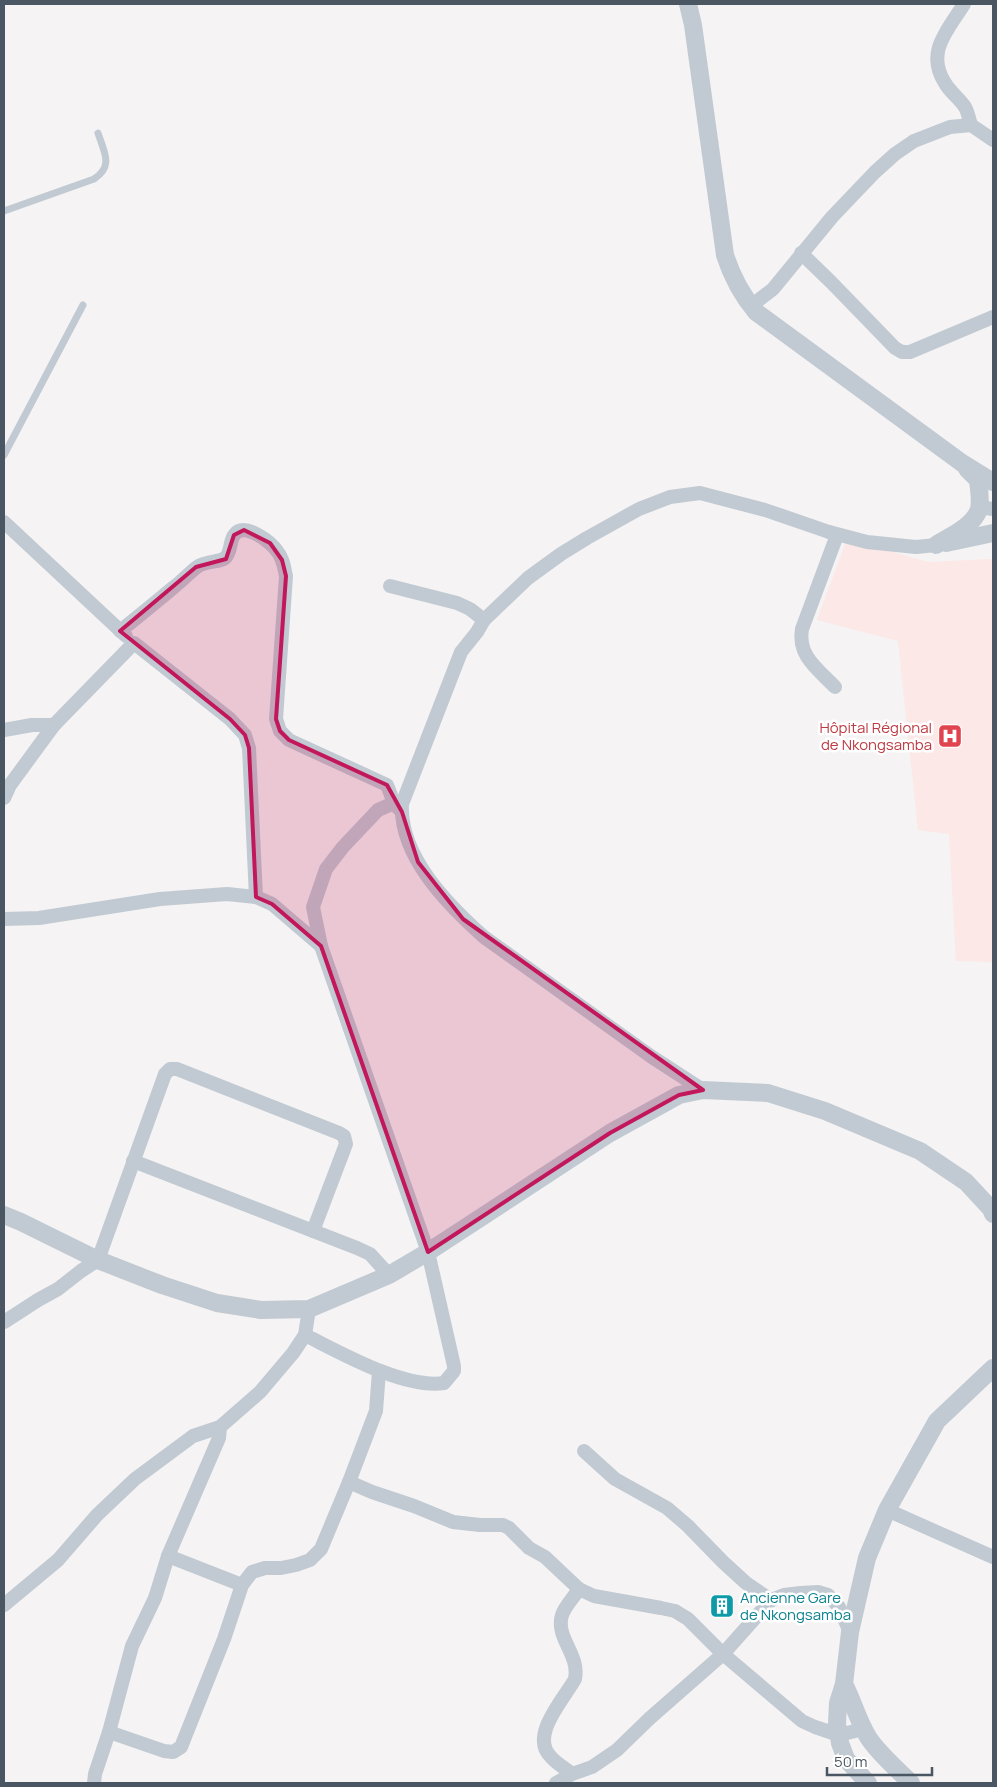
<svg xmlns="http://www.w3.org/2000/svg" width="997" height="1787" font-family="Manrope,sans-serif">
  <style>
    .medical { fill: #fce8e6 }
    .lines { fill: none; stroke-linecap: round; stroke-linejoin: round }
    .service { stroke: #c1cad2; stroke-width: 7 }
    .minor { stroke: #c1cad2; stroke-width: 14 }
    .tertiary { stroke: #c1cad2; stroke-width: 18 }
    .marked { fill: #c2185b; fill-opacity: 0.2; stroke: #c2185b; stroke-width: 4; stroke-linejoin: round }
    .labels { text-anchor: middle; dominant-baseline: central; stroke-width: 5; stroke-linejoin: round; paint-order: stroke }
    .health-label { font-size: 15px; fill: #be3a42; stroke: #fff; text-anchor: end }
    .culture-label { font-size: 15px; fill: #0d838f; stroke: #fff; text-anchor: start }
  </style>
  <rect width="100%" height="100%" fill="#f5f3f3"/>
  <!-- medical -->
  <path class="medical" d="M847 539 928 562 993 559V962L956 961 949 834 918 830 898 641 817 620Z"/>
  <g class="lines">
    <!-- service -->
    <g class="service">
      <path d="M4 211 94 179C114 166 104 152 98 133"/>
      <path d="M4 455 83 305"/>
    </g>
    <!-- minor -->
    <g class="minor">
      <path d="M964 4C948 30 925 52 945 83 950 92 959 98 965 107 968 112 969 119 971 125"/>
      <path d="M801 253 831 282 895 348 902 352H910L993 317"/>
      <path d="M751 306 773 289 832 217 875 172 895 154 914 141 950 127 971 125 993 140"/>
      <path d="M979 507 993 509"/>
      <path d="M4 522 126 636"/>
      <path d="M829 532 837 535 802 629C797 656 819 670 835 687"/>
      <path d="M390 586 457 603 470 609 484 620"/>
      <path d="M120 631C138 617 156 602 174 587 182 581 189 573 197 567 206 560 219 563 225 558 232 552 229 540 235 534 245 522 271 542 277 551 283 558 284 567 286 576L276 719 280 731 289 740 387 785 394 803"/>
      <path d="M4 730 32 725H54"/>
      <path d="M4 798 10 785 54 725 134 643 230 719 245 735 249 748 256 897"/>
      <path d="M4 919 39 918 160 899 227 894 256 897 272 904 321 946 428 1252 454 1366V1371L444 1383C404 1389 341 1353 305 1335"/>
      <path d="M321 946 313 907 326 869 343 847 378 810 394 803 399 809"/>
      <path d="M703 1090 652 1057 484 937C448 905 399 856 402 804L461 652 477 632 484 620 528 578 561 554 587 538 639 509 670 497 700 493 765 510 829 532 867 542 916 547 936 545"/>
      <path d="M133 1161 357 1248 370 1254 389 1275"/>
      <path d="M4 1322 38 1300 58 1289 81 1271 98 1260 165 1074 170 1069H177L339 1133 344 1136 346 1144 313 1231"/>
      <path d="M584 1451 615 1479 667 1508 688 1526 723 1562 746 1583 771 1600"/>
      <path d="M349 1482 372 1492 414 1506 453 1522 480 1525H503L509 1528 529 1548 545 1557 579 1589 594 1596 661 1608 675 1611 688 1619 723 1654 802 1721 815 1727 839 1735 863 1729"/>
      <path d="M887 1510 993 1557"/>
      <path d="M168 1556 242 1585"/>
      <path d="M4 1605 58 1560 97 1515 135 1479 193 1436 220 1427 260 1392 293 1353 305 1335 309 1309"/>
      <path d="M109 1732 164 1751 173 1752 181 1747 224 1639 242 1585 252 1572 265 1568H281L296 1565 310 1560 321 1549 349 1482 376 1411 379 1371"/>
      <path d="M572 1774C565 1768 557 1764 551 1757 529 1736 564 1699 575 1679 580 1654 555 1638 562 1615 565 1606 574 1597 579 1589"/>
      <path d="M94 1783 95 1774 109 1732 132 1646 155 1598 168 1556 219 1438 220 1427"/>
      <path d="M556 1783 572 1774 592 1767 617 1750 650 1718 723 1654 771 1600 784 1595 801 1593 818 1592 828 1595 839 1607 850 1632"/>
    </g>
    <!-- tertiary -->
    <g class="tertiary">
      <path d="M688 4 693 25 725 255C732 277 741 294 756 312L962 463 993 482"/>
      <path d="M946 543 993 533"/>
      <path d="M936 545C950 536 974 526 979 509 981 501 979 489 978 480L967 469"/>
      <path d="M4 1215 21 1222 98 1260 162 1285 217 1303 261 1310 309 1309 389 1275 428 1252 610 1133 679 1095 703 1090 768 1093 825 1111 920 1151 966 1182 991 1209 993 1214"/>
      <path d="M844 1684C853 1701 858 1721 868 1737 878 1753 897 1769 911 1783"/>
      <path d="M868 1783 846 1759 840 1743 837 1724 838 1703 844 1684 850 1632 867 1558 887 1510 937 1421 993 1368"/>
    </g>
  </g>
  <!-- marked area -->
  <path class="marked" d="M244 530 270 543 282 560 286 576 276 719 280 731 289 740 387 785 402 812 418 862 463 919 703 1090 679 1095 610 1133 428 1252 321 946 272 904 256 897 249 748 245 735 230 719 120 631 196 567 226 559 234 535Z"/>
  <!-- icons -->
  <defs>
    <symbol id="hospital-square" viewBox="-11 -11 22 22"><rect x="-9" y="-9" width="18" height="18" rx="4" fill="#e0444e" stroke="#fff"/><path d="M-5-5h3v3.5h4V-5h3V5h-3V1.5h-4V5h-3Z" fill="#fff"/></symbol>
    <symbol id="building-square" viewBox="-11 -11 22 22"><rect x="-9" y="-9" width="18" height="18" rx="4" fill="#0f9aa8" stroke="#fff"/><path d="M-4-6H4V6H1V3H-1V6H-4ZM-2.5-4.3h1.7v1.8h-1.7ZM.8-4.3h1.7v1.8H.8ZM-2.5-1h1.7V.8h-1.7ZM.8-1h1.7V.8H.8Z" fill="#fff"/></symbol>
  </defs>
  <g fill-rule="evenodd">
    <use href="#hospital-square" x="936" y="722" width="28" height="28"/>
    <use href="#building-square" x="708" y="1592" width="28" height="28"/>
  </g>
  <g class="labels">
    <!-- health labels -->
    <g class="health-label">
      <text x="932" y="727">Hôpital Régional<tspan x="932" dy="17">de Nkongsamba</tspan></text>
    </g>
    <!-- culture labels -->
    <g class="culture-label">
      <text x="740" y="1597">Ancienne Gare<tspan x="740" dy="17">de Nkongsamba</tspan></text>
    </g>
  </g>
  <!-- border -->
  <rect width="997" height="1787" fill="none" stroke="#4a5661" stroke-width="10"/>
  <!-- scale -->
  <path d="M827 1767v8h105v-8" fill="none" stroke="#4a5661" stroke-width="2.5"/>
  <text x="834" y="1767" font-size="15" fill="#4a5661" stroke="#ffffff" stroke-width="4" paint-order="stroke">50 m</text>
</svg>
